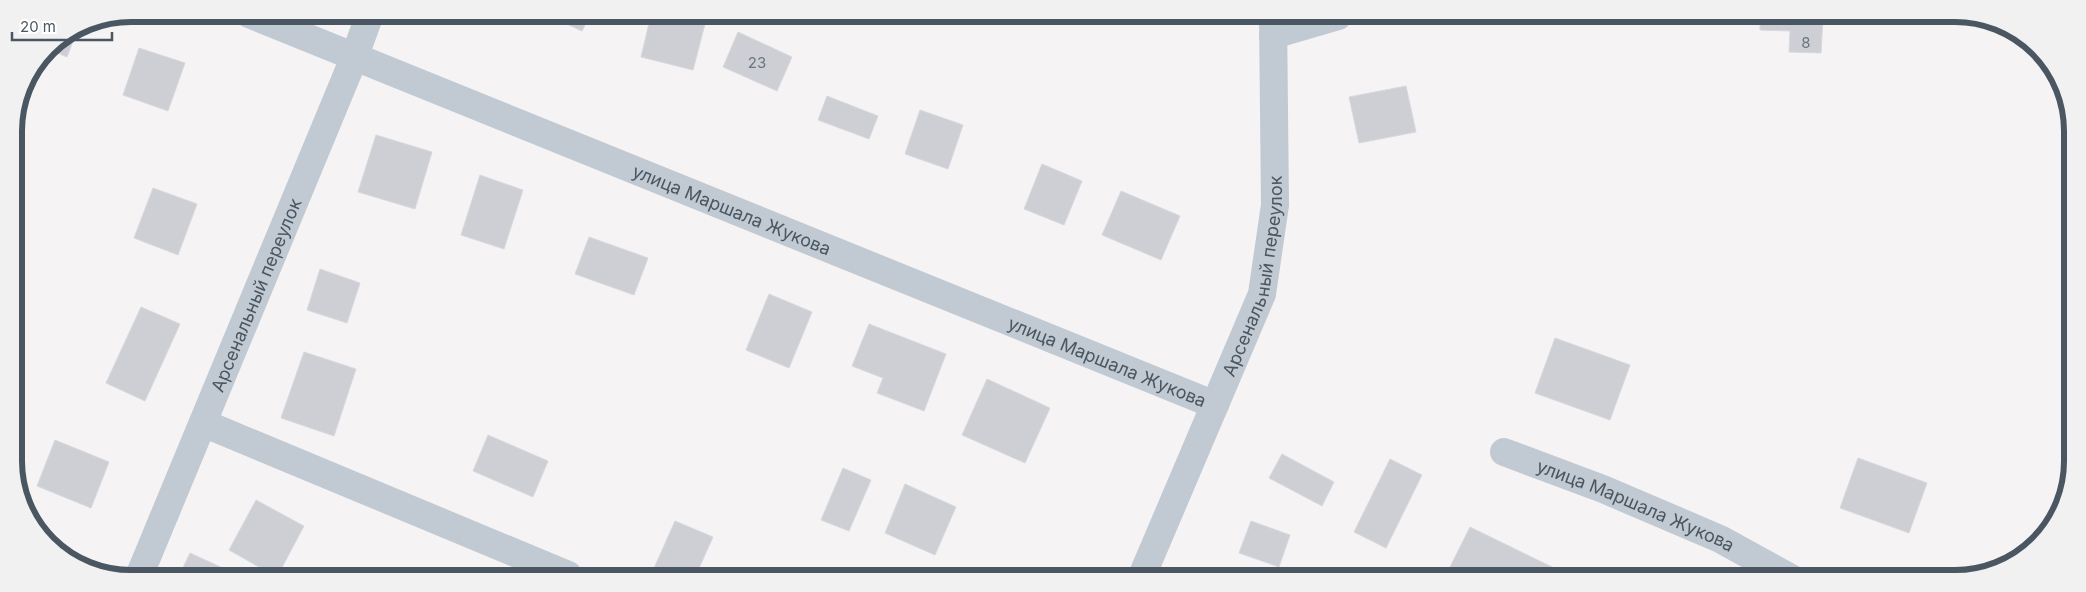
<svg xmlns="http://www.w3.org/2000/svg" width="2086" height="592" font-family="Inter,sans-serif">
  <style>
    .building { fill: #cdcfd5; stroke: #d7d9de }
    .lines { fill: none; stroke-linecap: round; stroke-linejoin: round }
    .minor { stroke: #c1cad2; stroke-width: 28 }
    .labels { text-anchor: middle; dominant-baseline: central; stroke-width: 5; stroke-linejoin: round; paint-order: stroke }
    .number-label { font-size: 15px; fill: #6b747e }
    .street-label { font-size: 18px; fill: #4a5661; stroke: #fff }
    .rim { fill: none; stroke: #4a5661; stroke-width: 6 }
  </style>
  <rect width="100%" height="100%" fill="#f5f3f3"/>
  <!-- building -->
  <g class="building">
    <path d="M547 15H590L582 31Z"/>
    <path d="M651 15H671L705 24 693 70 641 57Z"/>
    <path d="M1760 17H1823L1821 53 1789 52 1790 31 1760 30Z"/>
    <path d="M78 28 67 57 48 49 49 48Z"/>
    <path d="M738 32 792 57 777 91 723 67Z"/>
    <path d="M139 48 185 63 168 111 123 95Z"/>
    <path d="M1406 86 1416 132 1359 143 1349 97Z"/>
    <path d="M827 96 878 116 869 139 818 120Z"/>
    <path d="M920 110 963 125 948 169 905 154Z"/>
    <path d="M376 135 432 152 415 209 358 192Z"/>
    <path d="M1042 164 1082 181 1064 225 1024 209Z"/>
    <path d="M480 175 523 190 504 249 461 235Z"/>
    <path d="M153 188 197 204 178 255 134 238Z"/>
    <path d="M1121 191 1180 216 1161 260 1102 235Z"/>
    <path d="M589 237 648 258 634 295 575 274Z"/>
    <path d="M320 269 360 283 347 323 307 310Z"/>
    <path d="M769 294 812 312 789 368 746 350Z"/>
    <path d="M141 307 180 324 145 401 106 383Z"/>
    <path d="M869 324 946 354 924 411 877 393 883 378 852 366Z"/>
    <path d="M1555 338 1630 365 1610 420 1535 393Z"/>
    <path d="M304 352 356 369 334 436 281 418Z"/>
    <path d="M987 379 1050 408 1025 463 962 435Z"/>
    <path d="M488 435 548 461 533 497 473 471Z"/>
    <path d="M55 440 109 462 91 508 37 486Z"/>
    <path d="M1282 454 1334 482 1322 506 1269 478Z"/>
    <path d="M1858 458 1927 483 1909 533 1840 508Z"/>
    <path d="M1390 459 1422 475 1386 548 1354 532Z"/>
    <path d="M843 468 871 480 849 531 821 520Z"/>
    <path d="M905 484 956 507 935 555 885 533Z"/>
    <path d="M256 500 304 526 278 575H273L229 550Z"/>
    <path d="M675 521 713 537 696 575H651Z"/>
    <path d="M1251 521 1290 535 1279 567 1239 553Z"/>
    <path d="M1470 527 1554 568 1549 577H1445Z"/>
    <path d="M190 553 238 575 180 574Z"/>
  </g>
  <g class="lines">
    <!-- minor -->
    <g class="minor">
      <path id="s1" d="M249 14 1215 405"/>
      <path d="M1273 35 1338 16"/>
      <path d="M203 423 568 575"/>
      <path id="s2" d="M1504 452 1603 489 1720 539 1791 578"/>
      <path id="s3" d="M140 574 354 58 370 14"/>
      <path id="s4" d="M1142 576 1262 294 1275 205 1273 16"/>
    </g>
  </g>
  <g class="labels">
    <!-- number labels -->
    <g class="number-label">
      <text x="1806" y="42">8</text>
      <text x="757" y="62">23</text>
    </g>
    <!-- street labels -->
    <g class="street-label">
      <text stroke="none"><textPath href="#s1" startOffset="521">улица Маршала Жукова</textPath></text>
      <text stroke="none"><textPath href="#s4" startOffset="322">Арсенальный переулок</textPath></text>
      <text stroke="none"><textPath href="#s3" startOffset="302">Арсенальный переулок</textPath></text>
      <text stroke="none"><textPath href="#s1" startOffset="926">улица Маршала Жукова</textPath></text>
      <text stroke="none"><textPath href="#s2" startOffset="142">улица Маршала Жукова</textPath></text>
    </g>
  </g>
  <!-- crop -->
  <path d="M0 0H2086V592H0ZM131 22H1955A109 109 0 0 1 2064 131V461A109 109 0 0 1 1955 570H131A109 109 0 0 1 22 461V131A109 109 0 0 1 131 22Z" fill="#f1f1f2" fill-rule="evenodd"/>
  <path class="rim" d="M131 22H1955A109 109 0 0 1 2064 131V461A109 109 0 0 1 1955 570H131A109 109 0 0 1 22 461V131A109 109 0 0 1 131 22Z"/>
  <!-- scale -->
  <path d="M12 32v8h100v-8" fill="none" stroke="#4a5661" stroke-width="2.5"/>
  <text x="20" y="32" font-size="15" fill="#4a5661" stroke="#ffffff" stroke-width="4" paint-order="stroke">20 m</text>
</svg>
